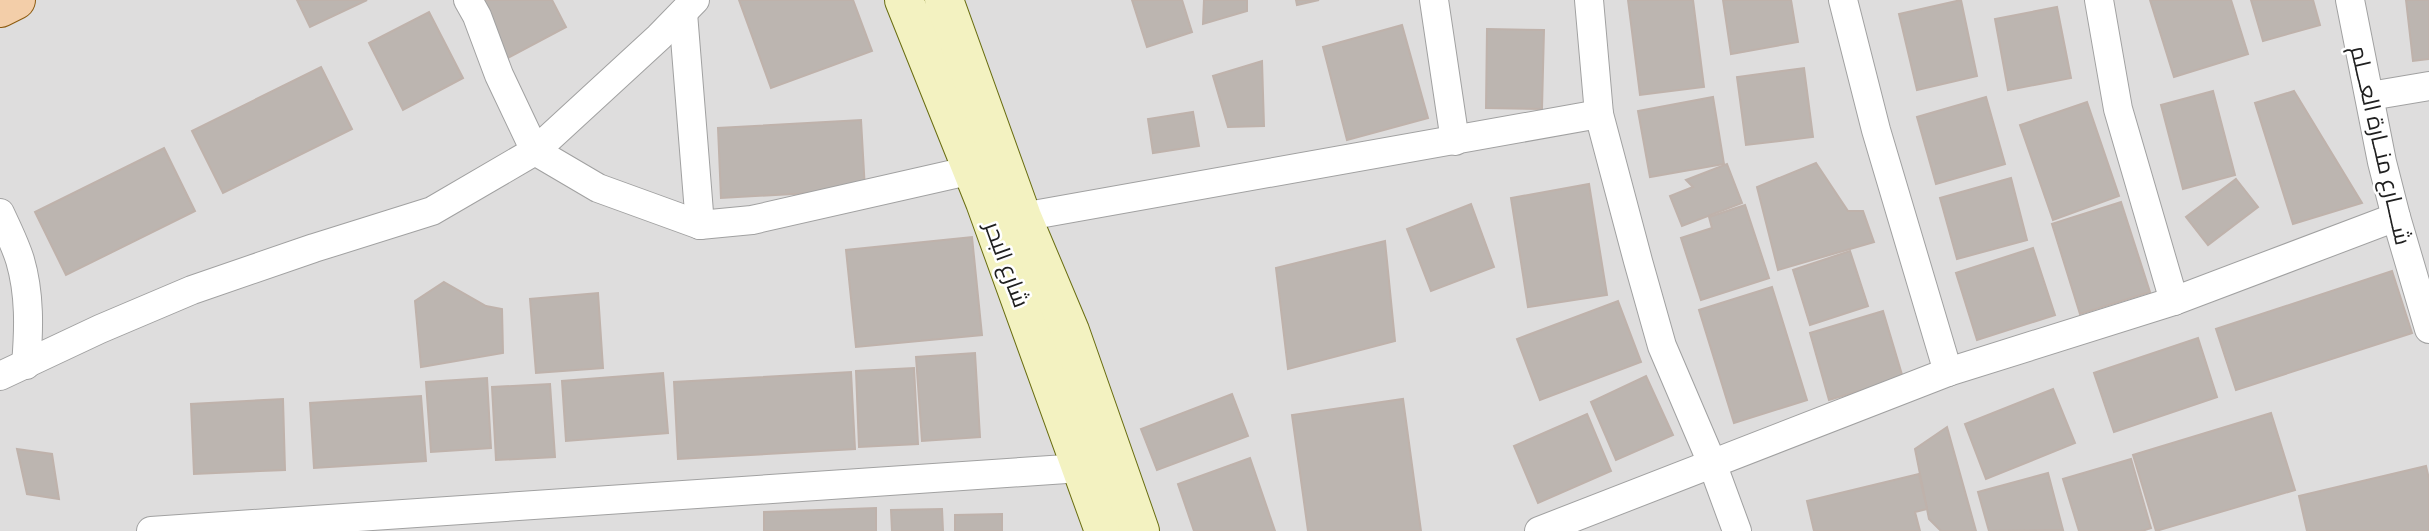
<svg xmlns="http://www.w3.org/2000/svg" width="2429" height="531" font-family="'Exo 2',Cairo,sans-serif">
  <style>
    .residential { fill: #dedddd }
    .building { fill: #bcb5b0; stroke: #bfb2ab; stroke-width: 2 }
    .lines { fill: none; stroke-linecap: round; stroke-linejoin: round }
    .street-casing { stroke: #a1a1a1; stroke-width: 30 }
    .secondary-casing { stroke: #696d10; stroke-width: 40 }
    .primary-casing { stroke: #8c5a0f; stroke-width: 40 }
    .street { stroke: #fff; stroke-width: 28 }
    .secondary { stroke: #f3f2c1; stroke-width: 38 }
    .primary { stroke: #f3cea9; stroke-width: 38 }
    .labels { text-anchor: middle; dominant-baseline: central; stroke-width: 5; stroke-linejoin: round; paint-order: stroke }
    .street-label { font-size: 23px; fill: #202020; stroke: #fff }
  </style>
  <rect width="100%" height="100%" fill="#efece7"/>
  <!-- residential -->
  <rect class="residential" x="0" y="0" width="2429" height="531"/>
  <!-- building -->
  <g class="building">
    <path d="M297 0H367L310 27Z"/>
    <path d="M475 0H552L566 27 506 59Z"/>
    <path d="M739 0H853L872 51 771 88Z"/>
    <path d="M1132 0H1182L1192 32 1147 47Z"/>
    <path d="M1204 0H1247V11L1203 24Z"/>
    <path d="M1296 0H1319L1297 5Z"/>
    <path d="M1628 0H1693L1704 87 1640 95Z"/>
    <path d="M1723 0H1791L1798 42 1731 54Z"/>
    <path d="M1961 0 1977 76 1917 90 1899 14Z"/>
    <path d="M2150 0H2231L2248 54 2174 77Z"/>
    <path d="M2251 0H2313L2320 25 2263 41Z"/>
    <path d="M2406 0H2429V59L2413 61Z"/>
    <path d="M2057 7 2071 78 2008 90 1995 19Z"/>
    <path d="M429 12 463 78 403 110 369 43Z"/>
    <path d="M1402 25 1428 118 1347 140 1323 47Z"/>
    <path d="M1487 29 1544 30 1542 109 1486 108Z"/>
    <path d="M1262 61 1264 126 1228 127 1213 76Z"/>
    <path d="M321 67 352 129 223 193 192 131Z"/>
    <path d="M1804 68 1813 137 1746 145 1737 77Z"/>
    <path d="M2213 91 2235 175 2183 189 2161 105Z"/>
    <path d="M2294 91 2362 203 2293 224 2255 103Z"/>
    <path d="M1713 97 1724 164 1650 177 1638 111Z"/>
    <path d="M1986 97 2005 164 1936 184 1917 117Z"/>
    <path d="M2087 102 2119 196 2053 220 2020 125Z"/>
    <path d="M1193 112 1199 146 1153 153 1148 119Z"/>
    <path d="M861 120 865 190 721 198 718 128Z"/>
    <path d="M164 148 195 211 66 275 35 212Z"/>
    <path d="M1816 163 1848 211H1863L1874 242 1778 270 1757 187Z"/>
    <path d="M1727 164 1742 203 1682 226 1670 196 1693 187 1686 180Z"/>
    <path d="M2011 178 2027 240 1957 259 1940 198Z"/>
    <path d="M2236 179 2258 207 2208 245 2186 217Z"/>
    <path d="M1589 184 1607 295 1528 307 1511 198Z"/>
    <path d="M2121 202 2150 292 2080 314 2052 224Z"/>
    <path d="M1471 204 1494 267 1431 291 1407 229Z"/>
    <path d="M1745 205 1769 278 1701 300 1681 238 1712 228 1709 217Z"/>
    <path d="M972 237 982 335 856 347 846 250Z"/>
    <path d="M1385 241 1395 341 1288 369 1276 268Z"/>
    <path d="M2033 248 2055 315 1977 340 1956 273Z"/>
    <path d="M1850 251 1868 306 1810 325 1793 270Z"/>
    <path d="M2392 271 2412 333 2236 390 2216 329Z"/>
    <path d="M444 282 486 306 502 309 503 353 421 367 415 301Z"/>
    <path d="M1772 287 1807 400 1734 423 1699 310Z"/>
    <path d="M598 293 603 368 536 373 530 299Z"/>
    <path d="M1618 301 1641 362 1540 400 1517 339Z"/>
    <path d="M1883 311 1903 378 1829 400 1810 333Z"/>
    <path d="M2198 338 2217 397 2114 432 2094 373Z"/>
    <path d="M975 353 980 437 922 441 916 357Z"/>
    <path d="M914 368 918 444 859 447 856 371Z"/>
    <path d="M851 372 855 449 678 459 674 382Z"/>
    <path d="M663 373 668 433 566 441 562 381Z"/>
    <path d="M1646 376 1673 435 1616 460 1591 402Z"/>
    <path d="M487 378 491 448 431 452 426 382Z"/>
    <path d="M550 384 555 457 496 460 492 387Z"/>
    <path d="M2053 389 2075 443 1986 479 1965 424Z"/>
    <path d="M1232 394 1248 436 1157 470 1141 429Z"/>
    <path d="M421 396 426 461 314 468 310 403Z"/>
    <path d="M283 399 285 470 194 474 191 404Z"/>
    <path d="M1403 399 1421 531H1308L1292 415Z"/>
    <path d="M2271 413 2295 490 2156 531 2133 455Z"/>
    <path d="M1587 414 1611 471 1538 503 1514 446Z"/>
    <path d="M1947 427 1976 531H1941L1929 519 1915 449Z"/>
    <path d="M17 449 52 454 59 499 27 494Z"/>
    <path d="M1250 458 1275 531H1194L1178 484Z"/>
    <path d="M2131 459 2151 528 2142 531H2079L2063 479Z"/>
    <path d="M2426 466 2429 479V531H2307L2299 496Z"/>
    <path d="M2048 473 2063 530 1989 531 1978 492Z"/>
    <path d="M1919 474 1927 509 1915 512 1920 531H1814L1807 501Z"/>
    <path d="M876 508V531H764V512Z"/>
    <path d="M942 509 943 531H892L891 510Z"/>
    <path d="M1002 514V531H955V515Z"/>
  </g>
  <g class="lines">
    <defs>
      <g id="street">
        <path d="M468 0 477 16 499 75 535 151 659 37 695 0"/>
        <path d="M1434 0 1455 141"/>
        <path d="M1589 0 1599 114 1638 261 1662 346 1712 463 1737 531"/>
        <path d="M1843 0 1876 130 1948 372"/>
        <path d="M2099 0 2118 109 2174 301"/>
        <path d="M2350 0 2382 162 2396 217 2429 329"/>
        <path d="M683 13 700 225"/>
        <path d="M2370 96 2429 86"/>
        <path d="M0 213C7 228 15 244 20 260 30 294 29 329 26 365"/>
        <path d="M1022 217 1599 114"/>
        <path d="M0 376 100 329 192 290 314 248 432 211 535 151 598 188 700 225 752 220 972 170"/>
        <path d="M151 531 1081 468"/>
        <path d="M1539 531 1948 372 2174 301 2396 217"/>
      </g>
      <g id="secondary">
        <path d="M904 0 985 202 1104 531"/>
        <path d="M944 0 1022 217 1070 331 1140 531"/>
      </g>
      <path id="primary" d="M0 8 16 0"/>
    </defs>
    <!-- street casing -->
    <use href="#street" class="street-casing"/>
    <!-- secondary casing -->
    <use href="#secondary" class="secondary-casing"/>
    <!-- primary casing -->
    <use href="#primary" class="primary-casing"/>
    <!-- street -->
    <use href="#street" class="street"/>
    <!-- secondary -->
    <use href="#secondary" class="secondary"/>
    <!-- primary -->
    <use href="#primary" class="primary"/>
  </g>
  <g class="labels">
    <!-- street labels -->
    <g class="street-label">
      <text transform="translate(2382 145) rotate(77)">شــــارع منــارة العـــلم</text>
      <text transform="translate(1008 264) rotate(70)">شارع البحر</text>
    </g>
  </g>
</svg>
